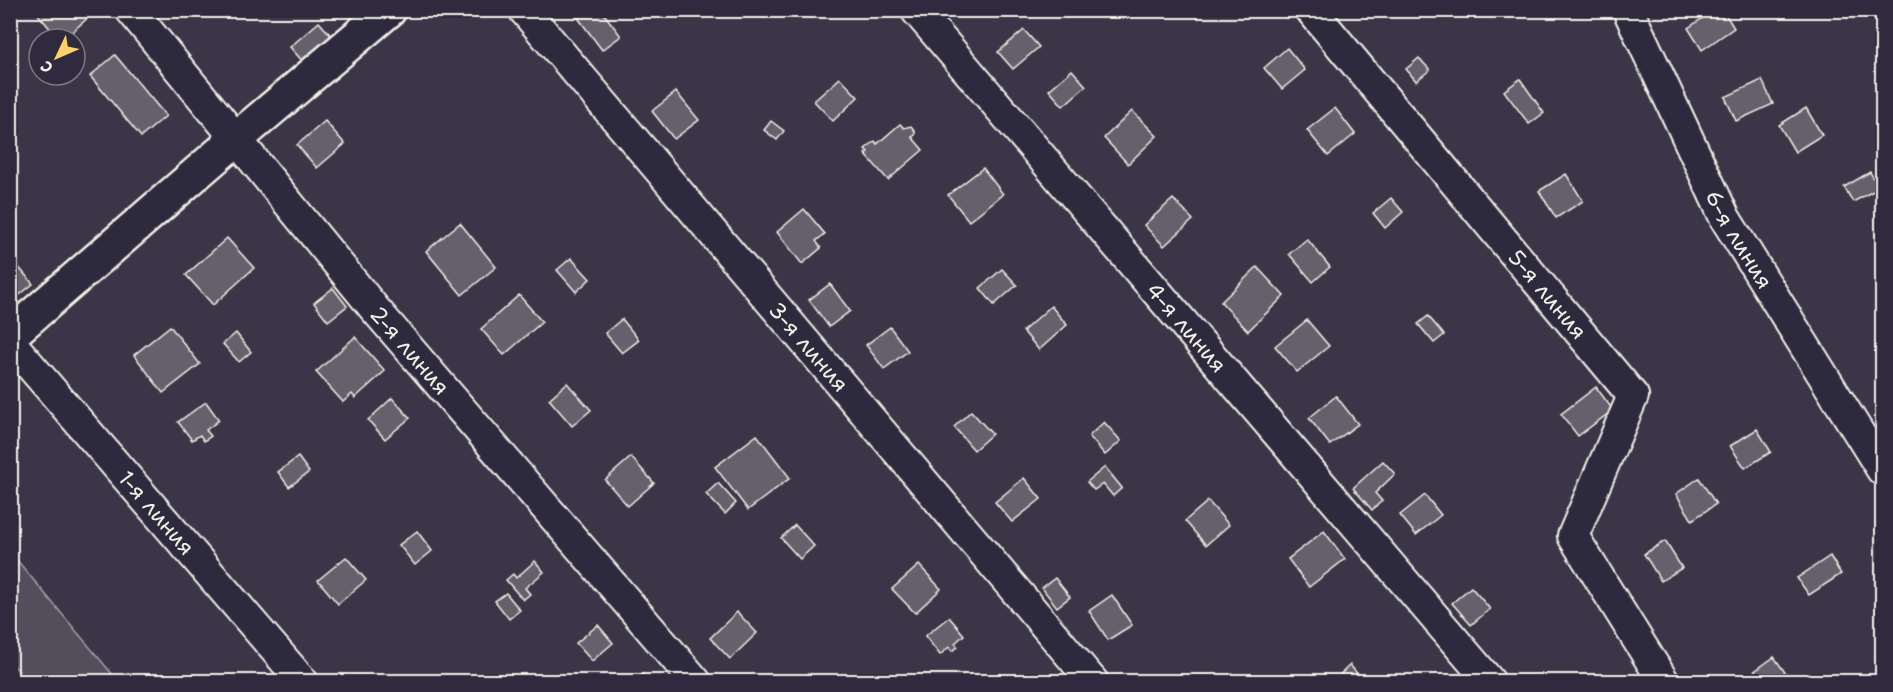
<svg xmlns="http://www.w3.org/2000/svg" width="1893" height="692" font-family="'Shantell Sans',sans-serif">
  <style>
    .green { fill: #534e5c; stroke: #a4a0a2; stroke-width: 1.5 }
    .building { fill: #65616c; stroke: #f4f1e8; stroke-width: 1.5 }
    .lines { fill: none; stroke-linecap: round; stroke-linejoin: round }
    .minor-casing { stroke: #f4f1e8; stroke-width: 34 }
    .tertiary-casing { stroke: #f4f1e8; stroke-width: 38 }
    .minor { stroke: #2f2a3d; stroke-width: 30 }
    .tertiary { stroke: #2f2a3d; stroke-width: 33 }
    .labels { text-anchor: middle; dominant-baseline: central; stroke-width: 4.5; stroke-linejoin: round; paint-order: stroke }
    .street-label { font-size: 22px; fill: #f4f1e8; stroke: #2f2a3d }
  </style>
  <rect width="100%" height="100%" fill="#3b3647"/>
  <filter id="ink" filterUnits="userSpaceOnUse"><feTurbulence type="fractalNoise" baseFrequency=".0167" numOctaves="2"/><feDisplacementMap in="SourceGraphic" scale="12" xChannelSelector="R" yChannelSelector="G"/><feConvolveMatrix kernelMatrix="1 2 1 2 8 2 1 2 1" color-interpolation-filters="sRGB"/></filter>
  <g filter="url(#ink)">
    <!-- green -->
    <path class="green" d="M11 553 118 681H27L11 662Z"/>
    <!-- building -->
    <g class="building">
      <path d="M38 10H85L90 16 64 39H59L36 12Z"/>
      <path d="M582 10H601L621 36 602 50 576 15Z"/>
      <path d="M1715 10H1723L1734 28 1702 50 1688 28Z"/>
      <path d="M319 22 334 39 305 64 290 47Z"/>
      <path d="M1024 30 1039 47 1013 69 998 52Z"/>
      <path d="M1287 48 1305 70 1282 89 1264 68Z"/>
      <path d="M115 55 166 116 141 137 90 76Z"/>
      <path d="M1419 58 1430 70 1416 81 1406 69Z"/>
      <path d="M1072 70 1086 86 1063 106 1049 90Z"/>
      <path d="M840 78 858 97 833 121 814 101Z"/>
      <path d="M1520 79 1544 113 1529 124 1504 91Z"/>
      <path d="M1762 80 1773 104 1736 121 1725 97Z"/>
      <path d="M676 92 699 120 674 139 652 111Z"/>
      <path d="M1335 108 1355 134 1328 156 1307 130Z"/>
      <path d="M1806 108 1822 135 1795 152 1779 125Z"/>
      <path d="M1132 111 1157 136 1128 164 1104 138Z"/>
      <path d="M325 121 345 144 317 168 297 145Z"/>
      <path d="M771 121 784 131 777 140 764 130Z"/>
      <path d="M900 124 904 128 911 126 915 131V135L912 137 923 150 888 180 865 154 868 152 865 149 875 141 877 144Z"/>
      <path d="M983 168 1003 194 969 221 948 195Z"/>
      <path d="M1870 172 1879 188 1853 202 1844 187Z"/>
      <path d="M1566 174 1583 201 1556 218 1539 191Z"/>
      <path d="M1391 198 1403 212 1385 228 1373 213Z"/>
      <path d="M1173 199 1193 220 1164 246 1144 225Z"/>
      <path d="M804 209 825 234 816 241 821 248 802 264 777 232Z"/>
      <path d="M460 223 496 267 462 295 426 251Z"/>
      <path d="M227 238 254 268 213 305 186 275Z"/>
      <path d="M1307 239 1330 267 1313 282 1289 254Z"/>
      <path d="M10 257 33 284 12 301 10 300Z"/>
      <path d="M571 258 590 279 576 292 557 270Z"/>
      <path d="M1257 267 1284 296 1248 331 1221 302Z"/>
      <path d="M1002 269 1017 285 994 305 980 288Z"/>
      <path d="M830 284 850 311 829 327 809 300Z"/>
      <path d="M333 288 347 306 328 321 314 303Z"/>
      <path d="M519 295 542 322 504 355 481 329Z"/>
      <path d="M1051 306 1067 325 1039 350 1023 331Z"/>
      <path d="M1428 316 1444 335 1434 343 1418 324Z"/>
      <path d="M622 319 639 340 622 353 605 333Z"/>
      <path d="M1307 320 1329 346 1297 372 1275 346Z"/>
      <path d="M170 326 200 364 163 393 134 355Z"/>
      <path d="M890 327 908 351 884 369 866 345Z"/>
      <path d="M236 333 251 352 239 362 223 344Z"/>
      <path d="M355 337 385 371 355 398 352 394 343 402 316 372Z"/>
      <path d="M567 383 591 410 572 426 549 399Z"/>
      <path d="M1596 387 1613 410 1578 436 1561 414Z"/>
      <path d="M1336 396 1358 424 1330 445 1309 418Z"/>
      <path d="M392 398 410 418 385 439 368 420Z"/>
      <path d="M206 402 219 420 206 430 211 436 204 441 200 435 192 440 178 422Z"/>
      <path d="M971 411 992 434 974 450 954 427Z"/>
      <path d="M1104 422 1121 441 1105 455 1089 436Z"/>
      <path d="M1757 429 1771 452 1745 468 1730 446Z"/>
      <path d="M757 435 790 478 748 510 715 467Z"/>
      <path d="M298 457 309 472 289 487 278 472Z"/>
      <path d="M631 457 654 483 628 506 605 480Z"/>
      <path d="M1383 461 1395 474 1375 493 1382 501 1372 510 1353 488Z"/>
      <path d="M1105 467 1122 488 1113 496 1103 484 1094 490 1087 482Z"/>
      <path d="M1024 478 1041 499 1012 522 995 502Z"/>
      <path d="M1699 478 1716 504 1692 520 1676 494Z"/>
      <path d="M718 483 736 503 725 514 706 494Z"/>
      <path d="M1425 495 1441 515 1416 535 1400 515Z"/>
      <path d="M1208 501 1229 525 1206 545 1185 521Z"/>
      <path d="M795 525 814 546 800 559 781 538Z"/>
      <path d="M417 531 432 551 415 565 399 545Z"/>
      <path d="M1324 531 1345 559 1309 587 1288 559Z"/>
      <path d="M1665 541 1682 568 1661 581 1644 554Z"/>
      <path d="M1830 556 1841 574 1809 595 1797 578Z"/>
      <path d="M346 557 366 580 338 604 318 580Z"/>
      <path d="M535 561 544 572 525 588 530 594 523 600 506 580 513 574 516 578Z"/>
      <path d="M919 565 941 589 915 613 892 589Z"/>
      <path d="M1055 578 1070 597 1057 607 1042 588Z"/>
      <path d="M1471 587 1490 609 1471 625 1452 603Z"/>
      <path d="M506 593 520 610 509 619 495 601Z"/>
      <path d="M1112 595 1132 625 1108 640 1089 611Z"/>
      <path d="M737 612 757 633 730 659 710 638Z"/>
      <path d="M949 617 964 635 955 643 958 647 952 651 949 647 940 655 925 636Z"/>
      <path d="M598 625 613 643 592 661 576 643Z"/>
      <path d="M1774 657 1792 682H1758L1752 673Z"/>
      <path d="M1350 665 1364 682H1332Z"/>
      <path d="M401 674 407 682H392Z"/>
      <path d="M642 674 649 682H633Z"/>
    </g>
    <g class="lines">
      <defs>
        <g id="minor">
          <path id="s1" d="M131 10 374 308 696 682"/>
          <path id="s2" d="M524 10 1093 682"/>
          <path id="s3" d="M916 10 1490 682"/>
          <path id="s4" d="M1311 10 1633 396 1573 536 1664 682"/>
          <path id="s5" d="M1628 10 1725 218 1882 470"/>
          <path id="s6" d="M10 342 303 682"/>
        </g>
        <path id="tertiary" d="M10 335 235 140 389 10"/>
      </defs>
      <!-- minor casing -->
      <use href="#minor" class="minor-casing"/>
      <!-- tertiary casing -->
      <use href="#tertiary" class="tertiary-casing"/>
      <!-- minor -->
      <use href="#minor" class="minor"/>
      <!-- tertiary -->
      <use href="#tertiary" class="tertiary"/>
    </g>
  </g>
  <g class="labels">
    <!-- street labels -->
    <g class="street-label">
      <text stroke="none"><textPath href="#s5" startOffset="255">6-я линия</textPath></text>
      <text stroke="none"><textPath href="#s4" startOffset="370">5-я линия</textPath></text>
      <text stroke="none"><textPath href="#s3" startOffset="417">4-я линия</textPath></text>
      <text stroke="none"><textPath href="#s2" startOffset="441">3-я линия</textPath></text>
      <text stroke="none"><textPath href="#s1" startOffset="440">2-я линия</textPath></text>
      <text stroke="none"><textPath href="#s6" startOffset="225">1-я линия</textPath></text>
    </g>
  </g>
  <!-- margin -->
  <rect width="1893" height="692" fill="none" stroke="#2f2a3d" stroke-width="36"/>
  <rect x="18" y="18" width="1857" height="656" fill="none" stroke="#f4f1e8" stroke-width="2" filter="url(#ink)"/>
  <!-- north arrow -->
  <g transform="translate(57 57) rotate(226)"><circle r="28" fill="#2f2a3d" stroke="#7e7a81" stroke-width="1.5"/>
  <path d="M0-4.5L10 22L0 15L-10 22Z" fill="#ffd166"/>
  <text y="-9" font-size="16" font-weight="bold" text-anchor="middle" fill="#f4f1e8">С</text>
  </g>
</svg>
